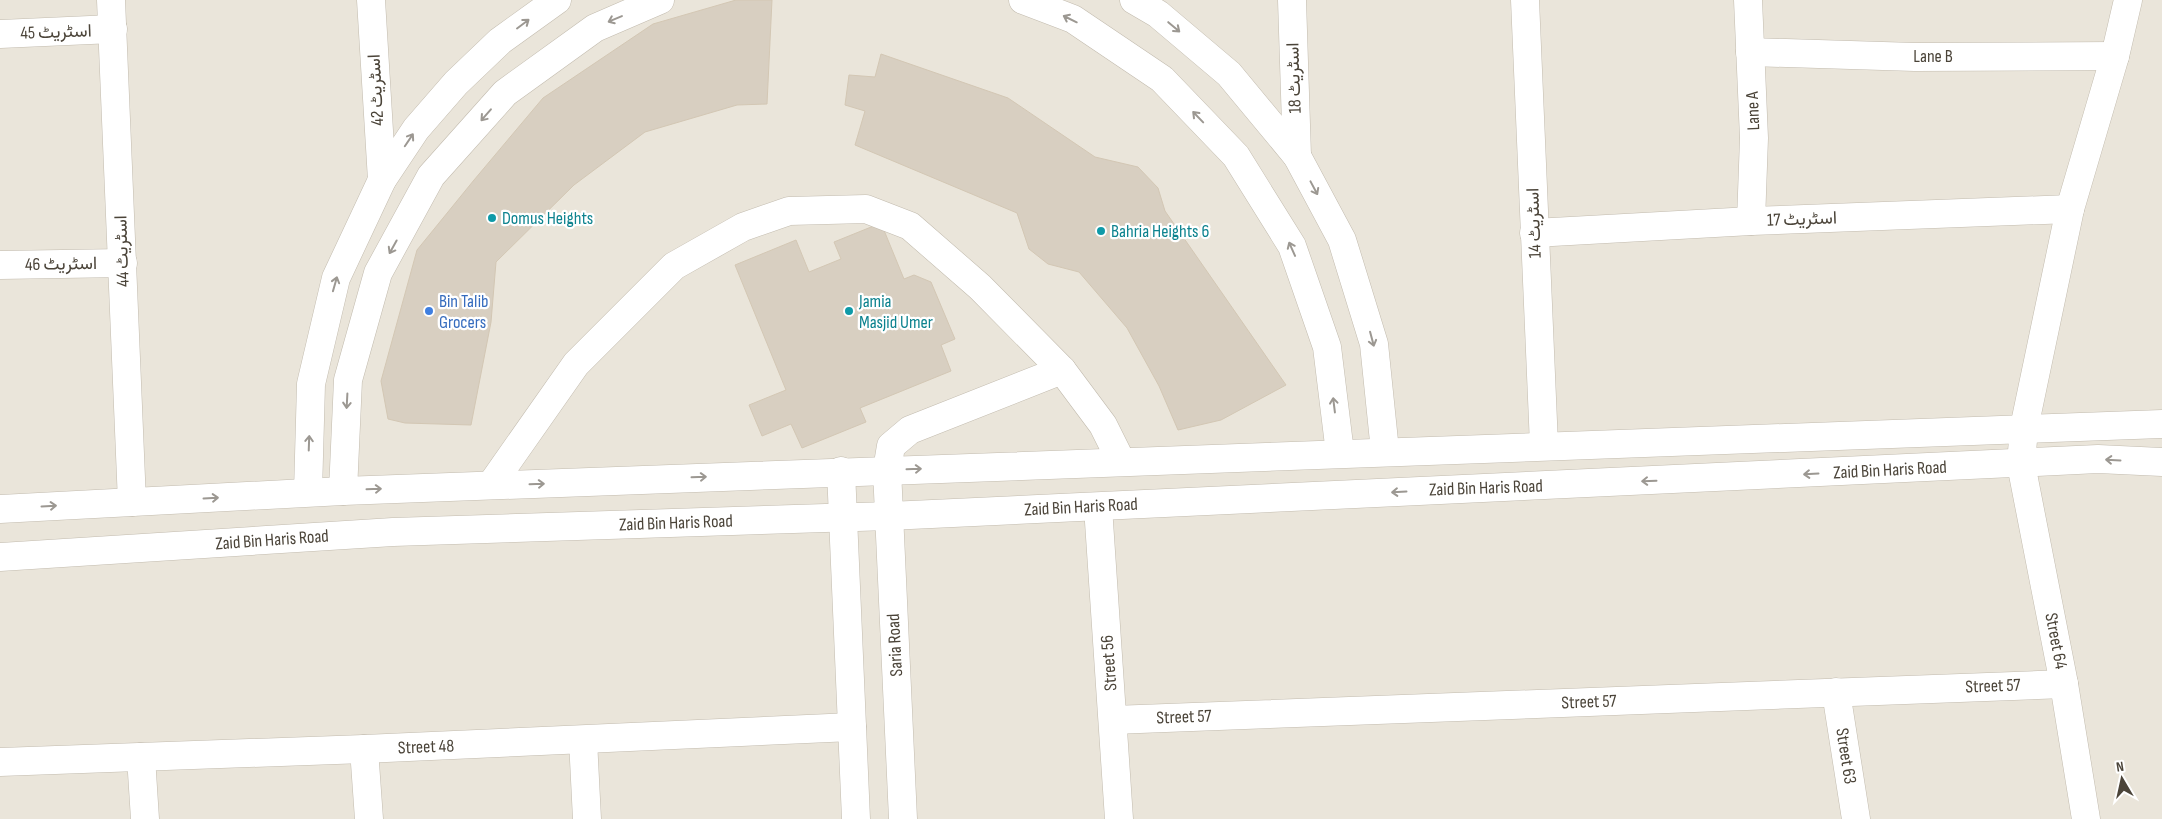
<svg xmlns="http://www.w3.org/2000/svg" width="2162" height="819" font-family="'Sofia Sans Condensed',Vazirmatn,sans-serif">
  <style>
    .residential { fill: #eae5da }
    .building { fill: #d8cfc1; stroke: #d3c7b4 }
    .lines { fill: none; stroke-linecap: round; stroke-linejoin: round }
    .minor-casing { stroke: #c2bbae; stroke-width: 29 }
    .minor { stroke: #fff; stroke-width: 28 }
    .oneway { stroke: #9c9892 }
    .culture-dot { fill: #0f9aa8; stroke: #fff; stroke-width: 2 }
    .shop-dot { fill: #3f7fe0; stroke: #fff; stroke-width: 2 }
    .labels { text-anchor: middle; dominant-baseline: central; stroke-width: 4.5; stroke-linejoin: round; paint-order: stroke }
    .street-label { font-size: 18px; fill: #4b4439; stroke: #fff }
    .culture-label { font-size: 18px; fill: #0d838f; stroke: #fff; text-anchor: start }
    .shop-label { font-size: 18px; fill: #366cbe; stroke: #fff; text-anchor: start }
  </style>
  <rect width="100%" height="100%" fill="#f6f3ec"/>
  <!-- residential -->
  <rect class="residential" x="0" y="0" width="2162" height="819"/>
  <!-- building -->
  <g class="building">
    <path d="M736 0H772L767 104 737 105 645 132 574 185 496 262 491 322 471 425 405 423 388 419 381 381 417 250 474 180 543 98 653 24Z"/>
    <path d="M881 54 1008 98 1095 157 1138 167 1158 188 1165 211 1286 385 1221 420 1178 430 1159 386 1127 328 1079 272 1048 264 1029 249 1017 213 855 145 865 111 845 105 849 75 875 77Z"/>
    <path d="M881 223 904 279 914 275 931 282 955 339 941 345 951 371 860 408 866 422 802 448 791 424 762 436 749 405 786 390 735 265 796 240 809 272 841 259 834 242Z"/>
  </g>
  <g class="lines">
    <defs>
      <g id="minor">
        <path d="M111 0 132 502"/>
        <path d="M371 0 382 180"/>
        <path d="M1023 0 1073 19 1162 79 1236 156 1292 246 1327 347 1340 453"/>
        <path d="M1134 0 1158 14 1229 74 1297 156 1342 240 1374 344 1385 451"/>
        <path d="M1292 0 1297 156"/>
        <path d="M1525 0 1544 445"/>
        <path d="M1748 0 1754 138 1751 221"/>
        <path d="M0 34 113 29"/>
        <path d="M1750 52 1915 57 2115 56"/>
        <path d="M1534 233 1751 221 2070 209"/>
        <path d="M0 265 123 263"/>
        <path d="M841 471 856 819"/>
        <path d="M491 485 576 364 674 266 743 227 789 211 866 209 910 226 980 287 1062 370 1103 425 1121 461"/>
        <path d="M343 491 348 380 378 273 431 176 505 93 595 28 660 0"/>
        <path d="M308 492 311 384 336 278 382 180 416 129 456 83 500 41 557 0"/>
        <path d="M1098 507 1119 819"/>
        <path d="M0 509 343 491 2162 424"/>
        <path d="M0 557 393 532 889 516 2098 459 2162 462"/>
        <path d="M1836 692 1856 819"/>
        <path d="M1113 720 2064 684"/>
        <path d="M583 740 587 819"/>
        <path d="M364 749 369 819"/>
        <path d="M141 757 145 819"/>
        <path d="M0 762 364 749 852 727"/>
        <path d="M903 819 887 470 891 446 910 430 1062 370"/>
        <path d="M2086 819 2064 684 2021 464 2024 428 2070 209 2115 56 2128 0"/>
      </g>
    </defs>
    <!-- minor casing -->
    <use href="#minor" class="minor-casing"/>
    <!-- minor -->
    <use href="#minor" class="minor"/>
  </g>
  <!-- one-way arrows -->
  <defs><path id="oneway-shaft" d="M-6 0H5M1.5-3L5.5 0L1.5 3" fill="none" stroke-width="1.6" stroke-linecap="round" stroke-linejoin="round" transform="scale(1.25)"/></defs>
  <g class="oneway">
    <use href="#oneway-shaft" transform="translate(615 19) rotate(157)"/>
    <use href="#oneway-shaft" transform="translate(1070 19) rotate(-154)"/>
    <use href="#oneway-shaft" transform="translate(523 24) rotate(-37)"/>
    <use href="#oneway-shaft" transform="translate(1174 27) rotate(40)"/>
    <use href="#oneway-shaft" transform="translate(486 115) rotate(131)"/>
    <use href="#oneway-shaft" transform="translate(1198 117) rotate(-134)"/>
    <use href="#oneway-shaft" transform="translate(409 140) rotate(-56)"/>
    <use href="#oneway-shaft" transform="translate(1314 188) rotate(62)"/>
    <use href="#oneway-shaft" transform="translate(393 247) rotate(119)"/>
    <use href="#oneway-shaft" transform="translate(1292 249) rotate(-114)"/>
    <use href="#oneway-shaft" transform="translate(335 284) rotate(-74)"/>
    <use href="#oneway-shaft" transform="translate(1372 339) rotate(75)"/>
    <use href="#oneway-shaft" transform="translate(347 401) rotate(93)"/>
    <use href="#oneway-shaft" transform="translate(1334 405) rotate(-97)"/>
    <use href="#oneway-shaft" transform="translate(309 443) rotate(-88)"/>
    <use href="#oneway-shaft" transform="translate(2113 460) rotate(-177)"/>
    <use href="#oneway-shaft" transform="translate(914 469) rotate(-2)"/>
    <use href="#oneway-shaft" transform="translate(1811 474) rotate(177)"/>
    <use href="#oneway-shaft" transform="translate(699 477) rotate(-2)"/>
    <use href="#oneway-shaft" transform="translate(1649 481) rotate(178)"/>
    <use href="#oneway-shaft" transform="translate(537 484) rotate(-2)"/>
    <use href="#oneway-shaft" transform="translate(374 489) rotate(-2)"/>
    <use href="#oneway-shaft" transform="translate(1399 492) rotate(177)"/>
    <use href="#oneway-shaft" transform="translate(211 498) rotate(-3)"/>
    <use href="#oneway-shaft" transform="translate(49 506) rotate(-3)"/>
  </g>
  <!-- markers -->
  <g class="culture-dot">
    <circle cx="492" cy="218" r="5"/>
    <circle cx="1101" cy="231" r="5"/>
    <circle cx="849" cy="311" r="5"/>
  </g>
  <circle class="shop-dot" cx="429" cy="311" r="5"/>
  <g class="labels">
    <!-- street labels -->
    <g class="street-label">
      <text transform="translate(56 32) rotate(-2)">اسٹریٹ 45</text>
      <text x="1933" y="56">Lane B</text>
      <text transform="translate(1294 78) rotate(-92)">اسٹریٹ 18</text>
      <text transform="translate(376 90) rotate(-93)">اسٹریٹ 42</text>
      <text transform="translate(1753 111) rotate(-92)">Lane A</text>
      <text transform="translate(1802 219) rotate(-2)">اسٹریٹ 17</text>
      <text transform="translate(1534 223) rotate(-92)">اسٹریٹ 14</text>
      <text transform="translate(122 251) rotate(-92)">اسٹریٹ 44</text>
      <text transform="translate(61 264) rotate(-1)">اسٹریٹ 46</text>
      <text transform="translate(1890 470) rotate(-3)">Zaid Bin Haris Road</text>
      <text transform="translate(1486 488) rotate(-2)">Zaid Bin Haris Road</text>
      <text transform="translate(1081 507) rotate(-3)">Zaid Bin Haris Road</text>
      <text transform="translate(676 523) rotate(-2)">Zaid Bin Haris Road</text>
      <text transform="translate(272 540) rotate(-4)">Zaid Bin Haris Road</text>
      <text transform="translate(2056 641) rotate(79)">Street 64</text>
      <text transform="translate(895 645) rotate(-93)">Saria Road</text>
      <text transform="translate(1109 663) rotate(-94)">Street 56</text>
      <text transform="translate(1993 686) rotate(-2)">Street 57</text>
      <text transform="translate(1589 702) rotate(-2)">Street 57</text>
      <text transform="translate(1184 717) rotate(-2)">Street 57</text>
      <text transform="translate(426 747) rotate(-2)">Street 48</text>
      <text transform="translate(1846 756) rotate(81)">Street 63</text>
    </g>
    <!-- culture labels -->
    <g class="culture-label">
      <text x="502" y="218">Domus Heights</text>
      <text x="1111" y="231">Bahria Heights 6</text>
      <text x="859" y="301">Jamia<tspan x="859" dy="21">Masjid Umer</tspan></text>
    </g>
    <!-- shop labels -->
    <g class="shop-label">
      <text x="439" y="301">Bin Talib<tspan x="439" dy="21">Grocers</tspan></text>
    </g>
  </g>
  <!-- north arrow -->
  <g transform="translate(2122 779) rotate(351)" stroke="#ffffff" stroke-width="4" paint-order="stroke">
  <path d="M0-4L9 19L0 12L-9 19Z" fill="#4b4439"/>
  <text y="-8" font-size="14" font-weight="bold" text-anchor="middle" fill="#4b4439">N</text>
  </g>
</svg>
